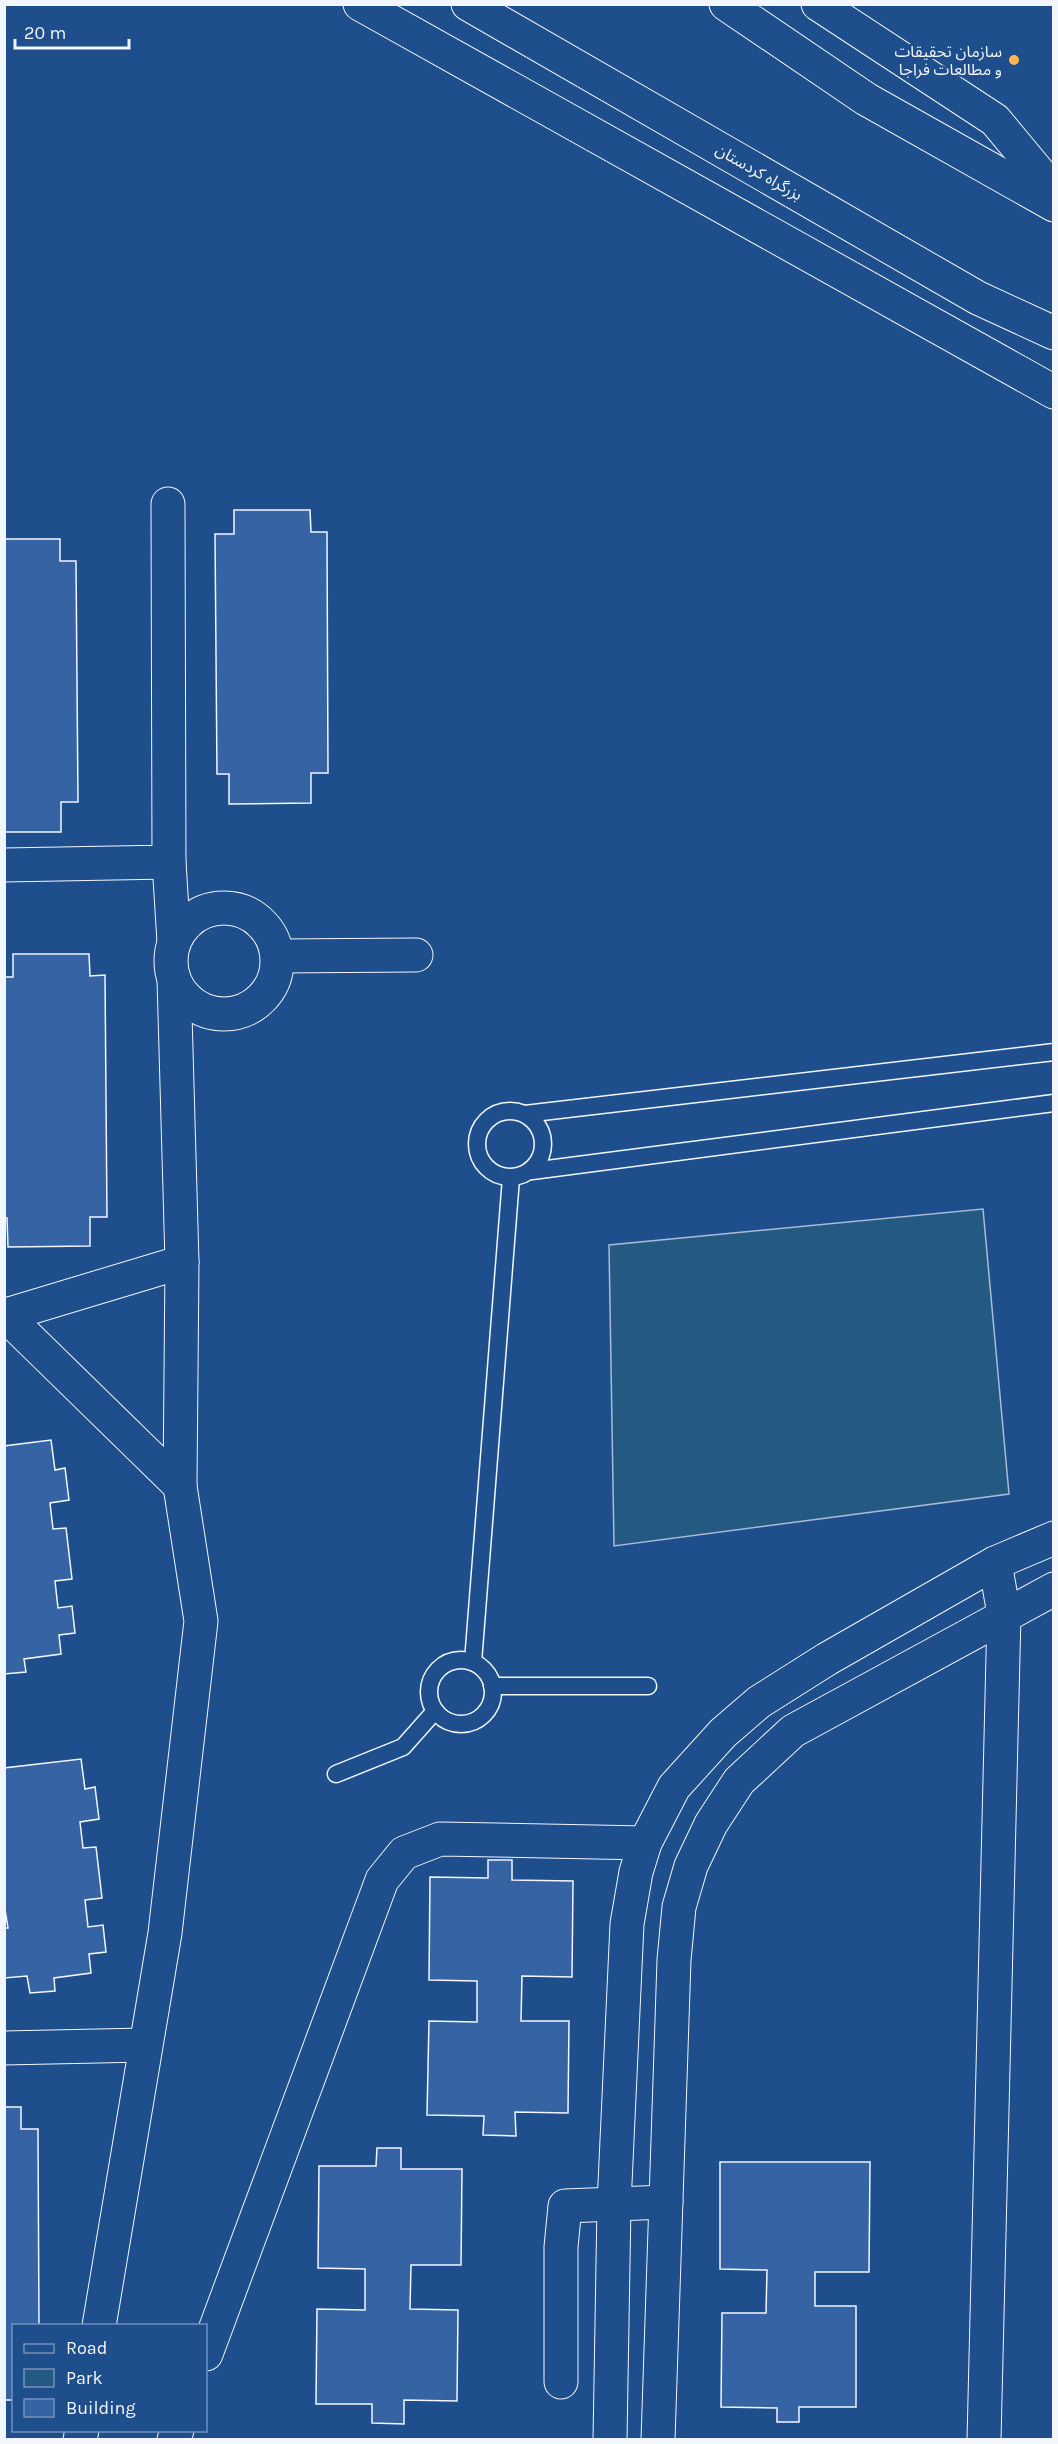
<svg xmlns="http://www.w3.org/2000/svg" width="1058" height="2444" font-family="Karla,'Noto Sans Arabic',sans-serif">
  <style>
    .green { fill: #245a82; stroke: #a8bbd7; stroke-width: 1.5 }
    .building { fill: #3563a3; stroke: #f2f6ff; stroke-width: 1.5 }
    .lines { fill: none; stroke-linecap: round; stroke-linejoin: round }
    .service-casing { stroke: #f2f6ff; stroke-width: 19 }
    .minor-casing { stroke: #f2f6ff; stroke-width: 35 }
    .trunk-casing { stroke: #f2f6ff; stroke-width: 35 }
    .service { stroke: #1f4e8c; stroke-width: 16 }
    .minor { stroke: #1f4e8c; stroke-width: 33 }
    .trunk { stroke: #1f4e8c; stroke-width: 33 }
    .poi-dot { fill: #ffb74d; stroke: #1f4e8c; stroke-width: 2 }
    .labels { text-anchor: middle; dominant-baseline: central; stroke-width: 4.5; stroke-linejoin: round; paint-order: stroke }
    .poi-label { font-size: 16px; fill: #f2f6ff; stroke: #1f4e8c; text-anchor: end }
    .street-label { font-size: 16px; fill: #f2f6ff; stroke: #1f4e8c }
  </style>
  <rect width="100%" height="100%" fill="#1f4e8c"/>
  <!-- green -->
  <path class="green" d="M983 1209 1009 1494 614 1546 609 1245Z"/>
  <!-- building -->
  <g class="building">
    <path d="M234 510H310L311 532H327L328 773H311V803L229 804V774H217L215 534H234Z"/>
    <path d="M4 539H60V561H76L78 802H61V832H4Z"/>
    <path d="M13 954H89L90 976 105 975 107 1217H90V1246L8 1247 7 1218H4V977H13Z"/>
    <path d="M51 1440 55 1470 65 1468 69 1500 50 1503 53 1529 66 1528 72 1579 55 1581 58 1608 72 1606 75 1633 59 1635 61 1654 24 1659 26 1672 4 1674V1446Z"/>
    <path d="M81 1759 85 1789 95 1787 99 1819 80 1822 83 1848 96 1847 102 1898 85 1900 88 1927 103 1925 106 1952 89 1954 91 1973 54 1978 55 1991 30 1993 27 1976 4 1978V1928H8L4 1903V1768Z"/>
    <path d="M488 1860H512V1880L573 1881 572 1977 522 1976 521 2021H569L568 2113 515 2112 516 2136 483 2135 484 2116 427 2115 429 2021 477 2022V1981L429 1980 430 1877 488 1878Z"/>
    <path d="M4 2107H21V2129H38L39 2326H14V2400H4Z"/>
    <path d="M377 2148H401V2169H462L461 2265H411L410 2309 458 2310 457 2401 404 2400V2424L372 2423V2404H316L317 2309 365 2310V2269L318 2268 319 2166H376Z"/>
    <path d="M720 2162H870L869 2272H815V2306H856V2407H799V2422H777V2408L721 2407 722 2313H766L767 2270 720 2269Z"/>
  </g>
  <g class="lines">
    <defs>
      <g id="service">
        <circle cx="510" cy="1144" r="33"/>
        <path d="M525 1114 1054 1052"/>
        <path d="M532 1171 1054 1103"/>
        <circle cx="461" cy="1692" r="32"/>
        <path d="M473 1662 511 1178"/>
        <path d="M492 1686H648"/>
        <path d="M336 1774 403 1747 435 1711"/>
      </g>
      <g id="minor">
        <path d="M169 862 174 942"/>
        <path d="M4 865 169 862 168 504"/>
        <circle cx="224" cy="961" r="53"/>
        <path d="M278 956 416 955"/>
        <path d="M4 1314 180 1486 201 1621 165 1933 99 2326"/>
        <path d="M6 1315 182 1262 174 979"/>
        <path d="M180 1486 182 1262"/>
        <path d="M4 2048 145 2045"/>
        <path d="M206 2354 382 1880 404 1853 440 1839 645 1843"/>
        <path d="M561 2382V2247L565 2206 666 2202"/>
        <path d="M80 2440 82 2430"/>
        <path d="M174 2440 177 2430"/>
        <path d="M610 2440 614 2205 627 1924 636 1872 645 1843 674 1787 723 1733 759 1702 827 1659 995 1563 1054 1538"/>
        <path d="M658 2440 674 1960 679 1907 691 1866 711 1824 739 1781 793 1731 1054 1589"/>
        <path d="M984 2440 1004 1614 995 1563"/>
      </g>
      <g id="trunk">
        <path d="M360 4 1054 392"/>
        <path d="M468 4 978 298 1054 333"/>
        <path d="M726 4 866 99 1054 205"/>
        <path d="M818 4 995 120 1054 191"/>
      </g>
    </defs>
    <!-- service casing -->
    <use href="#service" class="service-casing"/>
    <!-- minor casing -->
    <use href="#minor" class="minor-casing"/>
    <!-- trunk casing -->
    <use href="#trunk" class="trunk-casing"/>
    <!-- service -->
    <use href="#service" class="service"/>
    <!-- minor -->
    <use href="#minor" class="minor"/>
    <!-- trunk -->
    <use href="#trunk" class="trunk"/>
  </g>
  <!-- markers -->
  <circle class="poi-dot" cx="1014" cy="60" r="6"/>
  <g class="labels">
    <!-- poi labels -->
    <g class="poi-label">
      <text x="1002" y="51">سازمان تحقیقات<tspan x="1002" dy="18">و مطالعات فراجا</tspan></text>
    </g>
    <!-- street labels -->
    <g class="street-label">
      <text transform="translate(759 172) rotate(30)">بزرگراه کردستان</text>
    </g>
  </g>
  <!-- border -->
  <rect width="1058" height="2444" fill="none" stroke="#f2f6ff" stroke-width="12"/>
  <!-- legend -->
  <rect x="12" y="2324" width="195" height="108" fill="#1f4e8c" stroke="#7391ba" stroke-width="1.5"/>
  <rect x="24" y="2344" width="30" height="9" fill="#1f4e8c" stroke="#7391ba" stroke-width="1.5"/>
  <text x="66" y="2354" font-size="18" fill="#f2f6ff">Road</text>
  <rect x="24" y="2369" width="30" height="18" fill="#245a82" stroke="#7391ba" stroke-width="1.5"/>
  <text x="66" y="2384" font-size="18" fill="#f2f6ff">Park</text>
  <rect x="24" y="2399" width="30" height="18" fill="#3563a3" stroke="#7391ba" stroke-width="1.5"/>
  <text x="66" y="2414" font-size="18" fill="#f2f6ff">Building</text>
  <!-- scale -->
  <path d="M15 39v9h114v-9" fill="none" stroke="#f2f6ff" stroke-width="3"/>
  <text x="24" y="39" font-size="18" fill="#f2f6ff" stroke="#1f4e8c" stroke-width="4.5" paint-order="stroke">20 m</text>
</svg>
